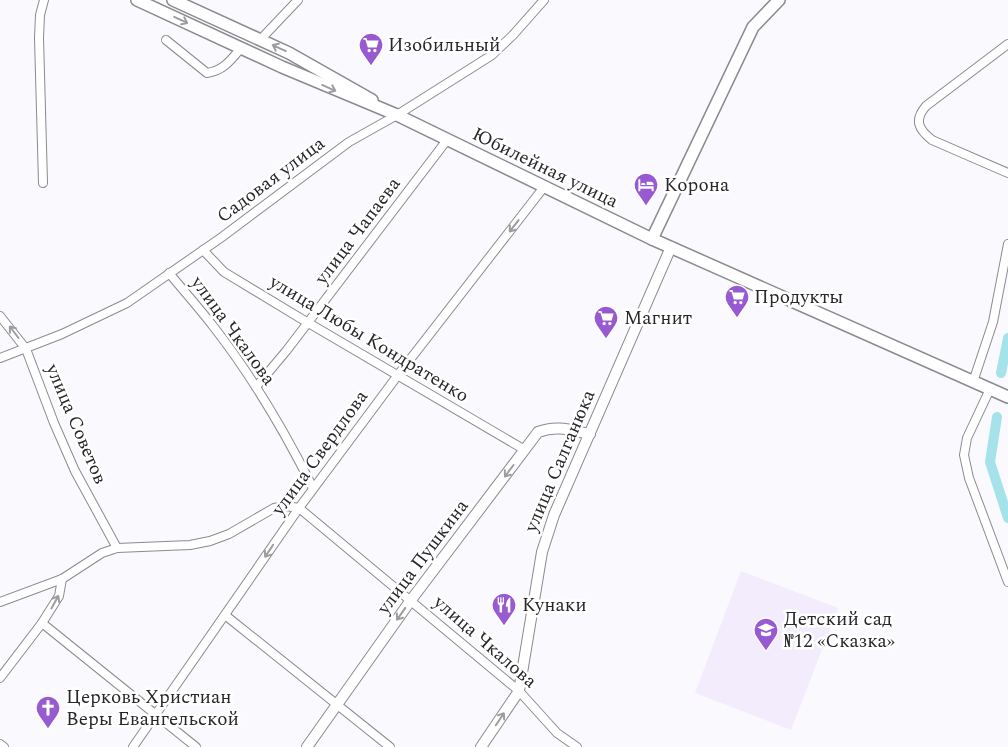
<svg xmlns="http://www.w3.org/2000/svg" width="1008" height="747" font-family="Spectral,serif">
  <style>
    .education { fill: #f3ecfd }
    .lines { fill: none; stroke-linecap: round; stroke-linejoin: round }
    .canal { stroke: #a6e2ea; stroke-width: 10 }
    .minor-casing { stroke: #8c8a8f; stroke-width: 10 }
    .tertiary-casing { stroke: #8c8a8f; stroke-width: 12 }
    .secondary-casing { stroke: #8c8a8f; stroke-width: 14 }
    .minor { stroke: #fff; stroke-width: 8 }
    .tertiary { stroke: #fff; stroke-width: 10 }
    .secondary { stroke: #fff; stroke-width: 11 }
    .oneway { stroke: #9e9d9e }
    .labels { text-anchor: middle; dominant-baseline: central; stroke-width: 5; stroke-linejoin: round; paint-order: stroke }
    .poi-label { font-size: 19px; fill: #272628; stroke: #fff; text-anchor: start }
    .street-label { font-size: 19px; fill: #272628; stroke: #fff }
  </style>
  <rect width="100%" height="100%" fill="#faf9fe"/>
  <!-- education -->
  <path class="education" d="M741 571 838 608 791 730 695 693Z"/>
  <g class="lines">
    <!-- canal -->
    <g class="canal">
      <path d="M1001 373 1008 338"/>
      <path d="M997 417 990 462 1008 518"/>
    </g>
    <defs>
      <g id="minor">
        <path d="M166 40 207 73C223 71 231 60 241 48"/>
        <path d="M260 40 298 0"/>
        <path d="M1008 44 926 106C914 120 918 129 932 140L1008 173"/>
        <path d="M43 183 39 38 40 15 44 0"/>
        <path d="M203 250 224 272 300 318 525 450"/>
        <path d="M169 273C184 291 199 308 213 326 252 376 285 432 313 488"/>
        <path d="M0 316 26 349 54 423 75 471 117 548"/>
        <path d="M0 358 62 334 127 303 222 237 349 142 397 115 492 55 513 35 544 0"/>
        <path d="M973 382 993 322 1008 244"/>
        <path d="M256 387 287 350 447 140"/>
        <path d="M990 389 967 438 964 455 969 478 1008 582"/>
        <path d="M0 602 62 579 102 553 117 548 190 545 210 541 229 534 274 508 286 506 299 508 519 691 557 733 577 747"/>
        <path d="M225 615 390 747"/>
        <path d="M42 623 196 747"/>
        <path d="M0 678 42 623 59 596 62 579"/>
        <path d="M0 744 4 747"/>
        <path d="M133 747 299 508 398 375 544 187"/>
      </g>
      <g id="tertiary">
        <path d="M307 747 411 600 538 432C557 425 570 430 590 434"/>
        <path d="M481 747 519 691 542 552 554 515 671 247"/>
      </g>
      <g id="secondary">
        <path d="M137 0 282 67 397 115 652 239 1008 397"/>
        <path d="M173 0 289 53 372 100"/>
        <path d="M652 239 753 27 779 0"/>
      </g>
    </defs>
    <!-- minor casing -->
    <use href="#minor" class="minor-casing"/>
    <!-- tertiary casing -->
    <use href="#tertiary" class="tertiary-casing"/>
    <!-- secondary casing -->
    <use href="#secondary" class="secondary-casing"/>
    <!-- minor -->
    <use href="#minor" class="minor"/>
    <!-- tertiary -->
    <use href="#tertiary" class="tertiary"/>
    <!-- secondary -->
    <use href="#secondary" class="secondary"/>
  </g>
  <!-- one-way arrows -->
  <defs><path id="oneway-shaft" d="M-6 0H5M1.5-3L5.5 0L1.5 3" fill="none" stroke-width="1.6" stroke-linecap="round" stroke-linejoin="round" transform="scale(1.25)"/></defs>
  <g class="oneway">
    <use href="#oneway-shaft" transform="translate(181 20) rotate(25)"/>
    <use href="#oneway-shaft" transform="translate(279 48) rotate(-155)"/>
    <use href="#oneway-shaft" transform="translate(329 88) rotate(24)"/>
    <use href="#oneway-shaft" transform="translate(514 226) rotate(128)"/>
    <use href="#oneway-shaft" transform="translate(14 332) rotate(-127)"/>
    <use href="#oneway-shaft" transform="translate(509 471) rotate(127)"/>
    <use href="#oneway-shaft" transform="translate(269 551) rotate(124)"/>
    <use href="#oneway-shaft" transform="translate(55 602) rotate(-61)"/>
    <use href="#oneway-shaft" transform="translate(401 614) rotate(125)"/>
    <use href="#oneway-shaft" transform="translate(500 719) rotate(-56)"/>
  </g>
  <!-- icons -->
  <defs>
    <symbol id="supermarket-pin" viewBox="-11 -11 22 30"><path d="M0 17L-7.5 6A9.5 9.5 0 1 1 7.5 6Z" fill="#985ad0" stroke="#fff"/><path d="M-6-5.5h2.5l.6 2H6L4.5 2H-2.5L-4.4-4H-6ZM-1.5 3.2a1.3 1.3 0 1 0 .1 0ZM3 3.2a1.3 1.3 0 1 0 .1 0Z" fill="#fff"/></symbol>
    <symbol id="hotel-pin" viewBox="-11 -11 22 30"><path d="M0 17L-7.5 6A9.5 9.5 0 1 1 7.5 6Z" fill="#985ad0" stroke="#fff"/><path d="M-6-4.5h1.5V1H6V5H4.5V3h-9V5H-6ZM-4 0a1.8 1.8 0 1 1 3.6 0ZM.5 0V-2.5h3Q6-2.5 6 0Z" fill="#fff"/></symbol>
    <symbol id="restaurant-pin" viewBox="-11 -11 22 30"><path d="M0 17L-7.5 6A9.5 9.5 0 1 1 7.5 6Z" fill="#985ad0" stroke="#fff"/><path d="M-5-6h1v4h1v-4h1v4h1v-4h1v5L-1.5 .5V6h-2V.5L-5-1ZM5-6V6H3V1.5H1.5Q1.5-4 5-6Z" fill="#fff"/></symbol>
    <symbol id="school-pin" viewBox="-11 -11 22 30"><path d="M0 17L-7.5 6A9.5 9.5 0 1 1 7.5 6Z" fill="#985ad0" stroke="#fff"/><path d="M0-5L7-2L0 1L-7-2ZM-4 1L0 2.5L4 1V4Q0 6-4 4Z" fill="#fff"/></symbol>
    <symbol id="church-pin" viewBox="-11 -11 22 30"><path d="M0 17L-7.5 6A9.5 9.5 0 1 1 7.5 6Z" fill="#985ad0" stroke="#fff"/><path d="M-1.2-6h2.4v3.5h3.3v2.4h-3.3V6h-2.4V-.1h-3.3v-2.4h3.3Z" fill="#fff"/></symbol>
  </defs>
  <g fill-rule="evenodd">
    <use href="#supermarket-pin" x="357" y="31" width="28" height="38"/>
    <use href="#hotel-pin" x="632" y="171" width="28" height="38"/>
    <use href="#supermarket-pin" x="723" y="283" width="28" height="38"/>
    <use href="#supermarket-pin" x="592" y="304" width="28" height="38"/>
    <use href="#restaurant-pin" x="490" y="591" width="28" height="38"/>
    <use href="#school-pin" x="752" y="616" width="28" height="38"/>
    <use href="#church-pin" x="34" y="694" width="28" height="38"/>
  </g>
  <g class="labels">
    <!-- poi labels -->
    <g class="poi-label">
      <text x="388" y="45">Изобильный</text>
      <text x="664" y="185">Корона</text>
      <text x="754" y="297">Продукты</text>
      <text x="624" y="318">Магнит</text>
      <text x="522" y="605">Кунаки</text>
      <text x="784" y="619">Детский сад<tspan x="784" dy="22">№12 «Сказка»</tspan></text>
      <text x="66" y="697">Церковь Христиан<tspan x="66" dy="22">Веры Евангельской</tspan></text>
    </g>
    <!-- street labels -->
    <g class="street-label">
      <text transform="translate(545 168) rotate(26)">Юбилейная улица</text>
      <text transform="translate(271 180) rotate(-37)">Садовая улица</text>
      <text transform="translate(358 231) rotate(-53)">улица Чапаева</text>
      <text transform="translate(233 331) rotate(54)">улица Чкалова</text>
      <text transform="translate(369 339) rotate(31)">улица Любы Кондратенко</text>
      <text transform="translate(76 424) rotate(67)">улица Советов</text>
      <text transform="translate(320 453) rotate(-54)">улица Свердлова</text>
      <text transform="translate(560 461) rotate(-67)">улица Салганюка</text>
      <text transform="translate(423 557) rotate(-53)">улица Пушкина</text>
      <text transform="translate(485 642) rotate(41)">улица Чкалова</text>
    </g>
  </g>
</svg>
